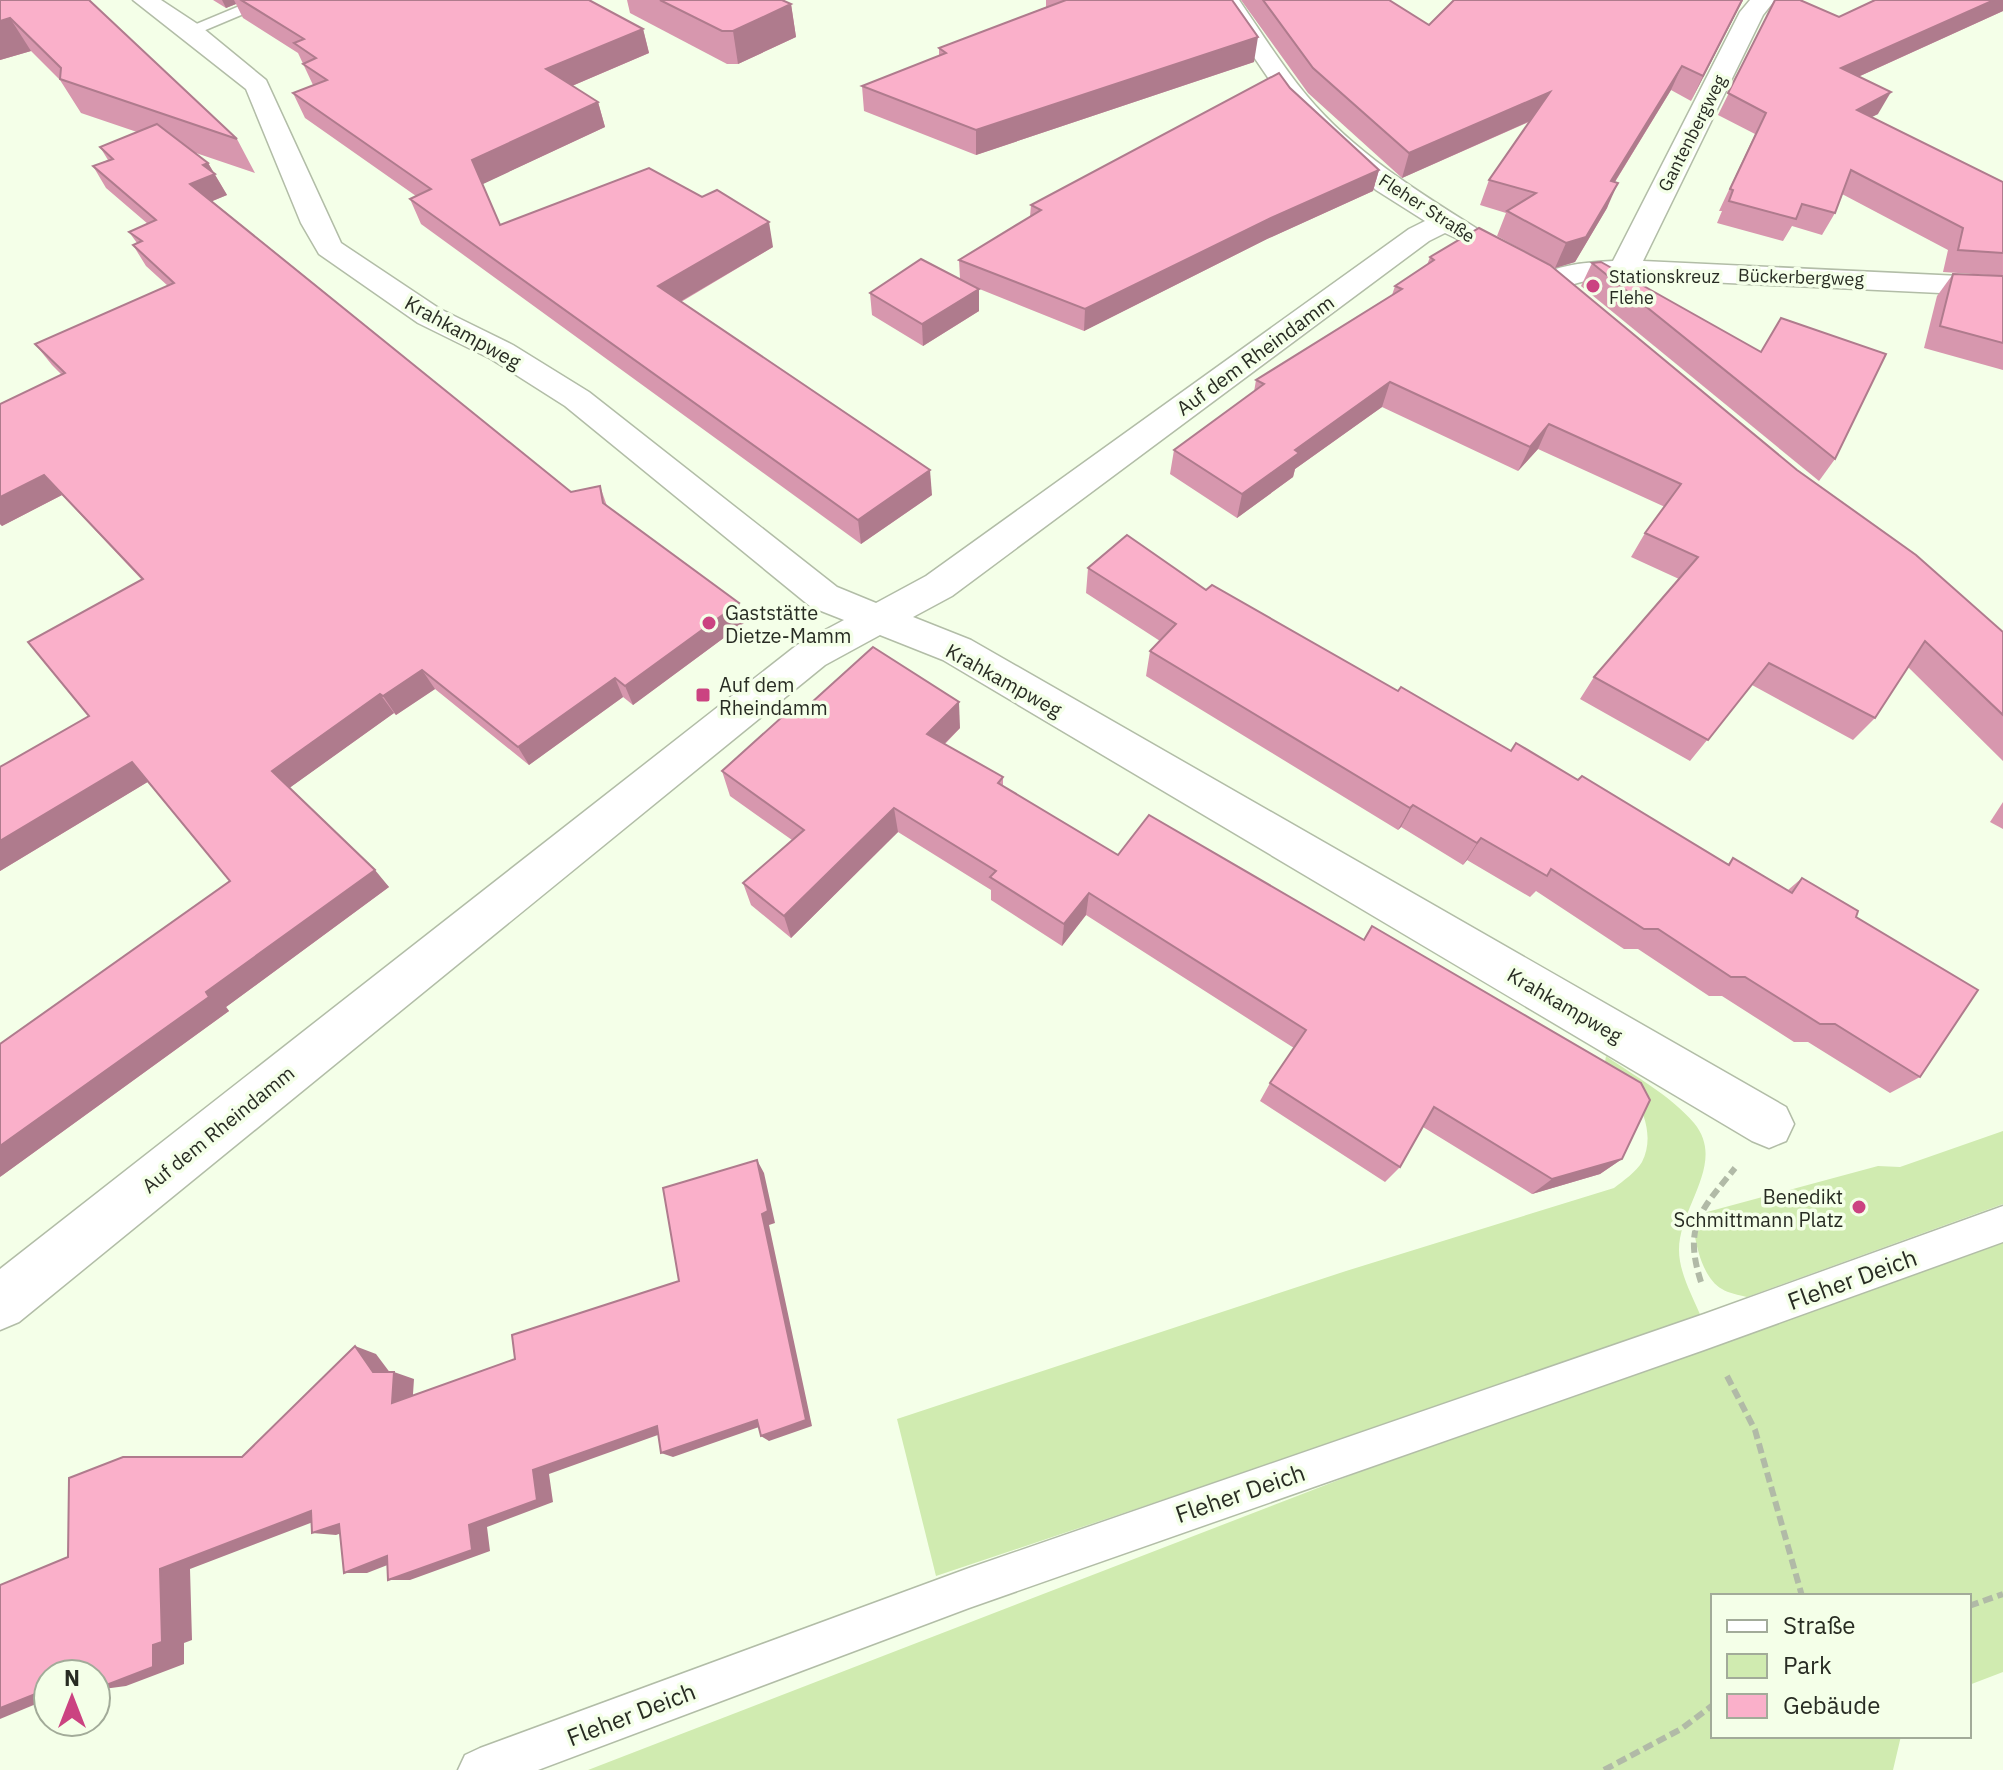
<svg xmlns="http://www.w3.org/2000/svg" width="2003" height="1770" font-family="'IBM Plex Sans',sans-serif">
  <style>
    .green { fill: #d0ebb0 }
    .lines { fill: none; stroke-linecap: round; stroke-linejoin: round }
    .service-casing { stroke: #b2bda7; stroke-width: 3 }
    .minor-casing { stroke: #b2bda7; stroke-width: 3 }
    .path { stroke: #b1baa7; stroke-width: 6; stroke-dasharray: 10 5; stroke-linecap: butt }
    .service { fill: #fff; fill-rule: evenodd }
    .minor { fill: #fff; fill-rule: evenodd }
    .wall { fill: #d797ae }
    .shaded-wall { fill: #af7b8d }
    .building { fill: #fab0ca; stroke: #af7b8d; stroke-width: 2 }
    .poi-dot { fill: #cb4381; stroke: #f4ffe8; stroke-width: 3 }
    .labels { text-anchor: middle; dominant-baseline: central; stroke-width: 7; stroke-linejoin: round; paint-order: stroke }
    .far-street-label { font-size: 18px; fill: #282c23; stroke: #f4ffe8 }
    .far-poi-label { font-size: 18px; fill: #282c23; stroke: #f4ffe8; text-anchor: start }
    .street-label { font-size: 20px; fill: #282c23; stroke: #f4ffe8 }
    .poi-label { font-size: 20px; fill: #282c23; stroke: #f4ffe8; text-anchor: start }
    .near-street-label { font-size: 24px; fill: #282c23; stroke: #f4ffe8 }
  </style>
  <rect width="100%" height="100%" fill="#f4ffe8"/>
  <!-- green -->
  <g class="green">
    <path d="M1606 1056C1636 1077 1670 1095 1694 1123 1727 1163 1679 1206 1679 1250 1679 1273 1693 1297 1702 1319L936 1576 897 1419 1346 1271 1614 1188C1623 1181 1636 1172 1642 1162 1660 1127 1631 1083 1605 1062Z"/>
    <path d="M2003 1131V1204L1747 1297C1739 1295 1728 1293 1722 1289 1704 1279 1697 1250 1694 1231L1707 1212 1878 1166 1900 1167Z"/>
    <path d="M2003 1240V1672L1969 1685V1596H1713V1736H1901L1893 1770H588L1367 1469Z"/>
  </g>
  <g class="lines">
    <defs>
      <g id="service">
        <path d="M254 0H277L196 34 190 35 182 30Z"/>
        <path d="M2003 1206V1242L1704 1350 969 1608 538 1770H458L465 1755 480 1748 969 1568 1704 1314Z"/>
      </g>
      <g id="minor">
        <path d="M133 0H161L199 25 266 80 341 243 440 309 513 345 589 392 837 587 876 603 926 576 1409 229 1425 221 1376 190 1288 107 1215 0H1239C1261 32 1282 66 1307 96 1354 152 1415 190 1476 228L1481 234 1476 240 1466 243 1445 233 1429 241 952 596 913 617 971 640 1786 1107 1794 1124 1786 1141 1769 1148 1752 1141 943 660 880 635 825 665 19 1322 0 1330V1269L797 645 844 620 811 607 565 406 491 359 418 323 319 254 301 223 246 89Z"/>
        <path d="M1750 0H1775L1763 15 1643 261 2003 278V296L1624 278 1585 281 1552 290 1541 287 1537 281C1548 264 1594 262 1613 261L1740 12Z"/>
      </g>
    </defs>
    <!-- service casing -->
    <use href="#service" class="service-casing"/>
    <!-- minor casing -->
    <use href="#minor" class="minor-casing"/>
    <!-- path -->
    <g class="path">
      <path d="M1701 1282C1683 1226 1701 1210 1735 1168"/>
      <path d="M1727 1376 1755 1430 1802 1596"/>
      <path d="M1969 1606 2003 1594"/>
      <path d="M1604 1770 1681 1729 1713 1705"/>
    </g>
    <!-- service -->
    <use href="#service" class="service"/>
    <!-- minor -->
    <use href="#minor" class="minor"/>
  </g>
  <!-- wall -->
  <g class="wall">
    <path d="M0 0 237 139 255 173 193 152 208 163 227 195 212 201 571 492 600 486 607 506 744 623 633 705 623 697 529 765 435 689 396 715 394 713 289 788 389 887 226 1007 229 1011 0 1177 230 881 149 781 0 871V767L89 716 142 580 62 495 2 526 0 524V404L62 375 52 365 35 344 168 286 146 266 133 245 137 243 129 232 148 224 106 188 93 166 108 160 100 147 137 132 81 113 60 80 31 51 0 60Z"/>
    <path d="M213 0H589L643 29 649 53 572 86 598 102 605 127 482 184 500 225 773 247 681 302 932 495 861 544 421 224 410 199 416 196 305 118 293 93 313 85 298 53 243 18 236 4 226 8Z"/>
    <path d="M627 0H782L791 4 796 37 738 64H727L630 13Z"/>
    <path d="M1046 0H1232L1254 62 976 155 864 111 862 86 939 56V48L1046 7Z"/>
    <path d="M1241 0H1389L1429 25 1743 0 1691 101 1671 90 1615 182 1607 208 1575 262 1555 268 1497 236 1506 213 1480 205 1489 180 1529 122 1402 178 1308 93Z"/>
    <path d="M1775 0 1839 17 2003 0V11L1858 77 1878 114 1871 117 2003 182V276L1943 272 1948 250 1842 194 1835 213 1822 235 1792 226 1783 241 1717 223 1722 211H1719L1755 134 1718 115Z"/>
    <path d="M1290 88 1379 170 1373 191 1267 239 1084 331 977 288 979 289V311L923 346 872 315 870 293 960 279 959 260 1030 217 1031 205Z"/>
    <path d="M1430 257 1797 470 2003 632V761L1908 667 1875 718 1853 740 1752 685 1690 761 1580 699 1594 677 1679 579 1631 557 1645 533 1665 507 1538 449 1518 471 1382 407 1295 469 1293 477 1237 518 1170 474 1174 450 1254 392 1256 380 1392 295 1395 286 1427 265Z"/>
    <path d="M1592 263 1835 459 1819 481 1581 286Z"/>
    <path d="M1953 274 2003 276V370L1924 348 1937 296Z"/>
    <path d="M1088 568 1206 590 1511 751 1578 780 1728 864 1733 858 1788 890 1802 878 1856 917 1920 1077 1890 1093 1808 1042H1794L1722 996H1709L1638 949H1624L1536 891 1530 897 1467 860 1463 865 1401 827 1398 830 1146 676 1150 651 1160 641 1086 593Z"/>
    <path d="M960 728 945 744 1003 777V786L1622 1159 1600 1174 1532 1194 1423 1127 1400 1167 1385 1182 1260 1101 1270 1083 1294 1048 1086 915 1062 946 991 900V890L898 832 791 938 751 905 743 883 792 840 730 796 722 771Z"/>
    <path d="M2003 802V829L1990 822Z"/>
  </g>
  <!-- shaded-wall -->
  <g class="shaded-wall">
    <path d="M222 0H234L236 4 226 8Z"/>
    <path d="M1742 0H1743L1691 101 1703 76Z"/>
    <path d="M1994 0H2003V11L1829 90 1841 68Z"/>
    <path d="M791 4 796 37 738 64 733 31Z"/>
    <path d="M10 18 31 51 0 60V21Z"/>
    <path d="M643 29 649 53 553 94 546 69Z"/>
    <path d="M1258 37 1254 62 976 155V130Z"/>
    <path d="M1682 66 1671 90 1600 206 1611 181Z"/>
    <path d="M1550 92 1541 116 1402 178 1409 153Z"/>
    <path d="M1891 92 1878 114 1844 131 1857 110Z"/>
    <path d="M598 102 605 127 481 185 472 160Z"/>
    <path d="M208 163 227 195 203 205 190 184 203 165Z"/>
    <path d="M1379 170 1373 191 1267 239 1084 331 1085 309 1271 218Z"/>
    <path d="M1618 183 1607 208 1575 262 1555 268 1566 243Z"/>
    <path d="M769 222 773 247 664 311 658 286Z"/>
    <path d="M979 289V311L923 346 922 324Z"/>
    <path d="M1390 382 1382 407 1295 469 1293 477 1237 518 1242 494 1295 450Z"/>
    <path d="M1549 424 1538 449 1518 471 1530 447Z"/>
    <path d="M930 470 932 495 861 544 858 520Z"/>
    <path d="M44 475 62 495 2 526 0 524V497Z"/>
    <path d="M739 603 744 623 633 705 625 686Z"/>
    <path d="M422 670 435 689 396 715 383 696Z"/>
    <path d="M615 678 623 697 529 765 518 747Z"/>
    <path d="M380 694 394 713 288 789 272 771Z"/>
    <path d="M959 702 960 728 929 759 927 734Z"/>
    <path d="M132 762 151 780 0 871V841Z"/>
    <path d="M1413 805 1401 827 1398 830 1410 808Z"/>
    <path d="M894 808 898 832 791 938 784 916Z"/>
    <path d="M1481 838 1467 860 1463 865 1477 843Z"/>
    <path d="M375 870 389 887 226 1007 229 1011 0 1177V1146L206 992Z"/>
    <path d="M1089 893 1086 915 1062 946 1064 924Z"/>
    <path d="M1622 1159 1600 1174 1532 1194 1552 1179Z"/>
    <path d="M757 1160 764 1173 775 1223 769 1225 812 1426 769 1441 761 1436 762 1214Z"/>
    <path d="M355 1346 376 1354 394 1378V1372L414 1379 412 1409 392 1403 373 1372Z"/>
    <path d="M757 1420 765 1425 673 1457 661 1453Z"/>
    <path d="M657 1426 669 1431 549 1474 553 1502 487 1527 490 1551 410 1580H388L469 1525 533 1470Z"/>
    <path d="M311 1511 334 1514 190 1569 192 1640 184 1643V1664L126 1686 96 1690 153 1645 160 1569Z"/>
    <path d="M339 1524 362 1526 336 1535 312 1533Z"/>
    <path d="M387 1556 408 1557 367 1573H344Z"/>
    <path d="M48 1689V1699L0 1719V1708Z"/>
  </g>
  <!-- building -->
  <g class="building">
    <path d="M0 0H89L237 139 60 79 61 68 10 18 0 21Z"/>
    <path d="M241 0H589L643 29 546 69 598 102 472 160 500 225 649 168 702 197 717 190 769 222 658 286 930 470 858 520 410 199 431 189 293 93 327 80 303 64 316 58 294 43 304 39Z"/>
    <path d="M660 0H782L791 4 733 31H722Z"/>
    <path d="M1066 0H1232L1258 37 976 130 862 86 946 53 939 48Z"/>
    <path d="M1263 0H1389L1429 25 1454 0H1742L1703 76 1682 66 1611 181 1618 183 1586 237 1566 243 1507 211 1536 193 1489 180 1550 92 1409 153 1313 68Z"/>
    <path d="M1775 0H1800L1839 17 1875 0H1994L1841 68 1891 92 1857 110 2003 182V253L1958 250 1963 228 1851 170 1835 213 1802 204 1796 219 1729 201 1733 190 1730 189 1766 113 1728 93Z"/>
    <path d="M1279 73 1290 88 1379 170 1271 218 1085 309 959 260 1041 210 1031 205Z"/>
    <path d="M157 124 208 163 203 165 215 174 190 184 571 492 600 486 603 503 739 603 625 686 615 678 518 747 422 670 383 696 380 694 272 771 375 870 206 992 209 997 0 1146V1044L230 881 132 762 0 841V767L89 716 28 642 143 579 44 475 0 497V404L65 373 35 344 174 283 133 245 142 241 129 232 156 220 93 166 113 159 100 147Z"/>
    <path d="M1479 228 1550 265 1797 470 1916 555 2003 632V715L1925 641 1875 718 1769 663 1708 740 1594 677 1698 557 1645 533 1681 484 1549 424 1530 447 1390 382 1295 450 1299 453 1242 494 1174 450 1264 384 1256 380 1402 289 1395 286 1434 260 1430 257Z"/>
    <path d="M921 259 979 289 922 324 870 293Z"/>
    <path d="M1601 262 1761 352 1781 318 1886 354 1835 459 1592 263Z"/>
    <path d="M1953 274 2003 276V343L1940 326Z"/>
    <path d="M1127 535 1206 590 1212 585 1398 691 1401 687 1511 751 1516 743 1578 780 1582 776 1729 865 1733 858 1792 893 1802 878 1858 911 1856 917 1978 990 1920 1077 1835 1024H1820L1745 977H1731L1658 929H1644L1551 869 1547 876 1481 838 1477 843 1413 805 1410 808 1150 651 1176 624 1088 568Z"/>
    <path d="M873 647 959 702 927 734 1003 777 998 783 1118 855 1149 815 1364 940 1372 926 1641 1083 1650 1100 1622 1159 1552 1179 1434 1107 1400 1167 1270 1083 1306 1030 1089 893 1064 924 990 877 996 871 894 808 784 916 743 883 804 830 722 771 792 708 800 713Z"/>
    <path d="M757 1160 768 1211 762 1214 806 1420 761 1436 757 1420 661 1453 657 1426 533 1470 537 1500 469 1525 472 1550 388 1580 387 1556 344 1573 339 1524 312 1533 311 1511 160 1569 162 1642 153 1645V1667L96 1689V1674H92V1670L83 1674H48V1689L0 1708V1585L68 1557 69 1478 123 1457H242L355 1346 373 1372H394L392 1403 515 1359 512 1335 679 1281 663 1188Z"/>
  </g>
  <!-- markers -->
  <g class="poi-dot">
    <circle cx="1593" cy="286" r="8"/>
    <circle cx="709" cy="623" r="8"/>
    <rect x="695" y="687" width="16" height="16" rx="4"/>
    <circle cx="1859" cy="1207" r="8"/>
  </g>
  <g class="labels">
    <!-- far-street labels -->
    <g class="far-street-label">
      <text transform="translate(1692 133) rotate(-63)">Gantenbergweg</text>
      <text transform="translate(1427 208) rotate(33)">Fleher Straße</text>
      <text transform="translate(1801 277) rotate(2)">Bückerbergweg</text>
    </g>
    <!-- far-poi labels -->
    <g class="far-poi-label">
      <text x="1609" y="276">Stationskreuz<tspan x="1609" dy="21">Flehe</tspan></text>
    </g>
    <!-- street labels -->
    <g class="street-label">
      <text transform="translate(463 332) rotate(29)">Krahkampweg</text>
      <text transform="translate(1255 355) rotate(-36)">Auf dem Rheindamm</text>
      <text transform="translate(1004 680) rotate(29)">Krahkampweg</text>
      <text transform="translate(1565 1005) rotate(30)">Krahkampweg</text>
      <text transform="translate(218 1129) rotate(-39)">Auf dem Rheindamm</text>
    </g>
    <!-- poi labels -->
    <g class="poi-label">
      <text x="725" y="612">Gaststätte<tspan x="725" dy="23">Dietze-Mamm</tspan></text>
      <text x="719" y="684">Auf dem<tspan x="719" dy="23">Rheindamm</tspan></text>
      <text x="1843" y="1196" text-anchor="end">Benedikt<tspan x="1843" dy="23">Schmittmann Platz</tspan></text>
    </g>
    <!-- near-street labels -->
    <g class="near-street-label">
      <text transform="translate(1852 1279) rotate(-20)">Fleher Deich</text>
      <text transform="translate(1240 1493) rotate(-19)">Fleher Deich</text>
      <text transform="translate(631 1714) rotate(-21)">Fleher Deich</text>
    </g>
  </g>
  <!-- legend -->
  <rect x="1711" y="1594" width="260" height="144" fill="#f4ffe8" stroke="#a2ab99" stroke-width="2"/>
  <rect x="1727" y="1620" width="40" height="12" fill="#ffffff" stroke="#a2ab99" stroke-width="2"/>
  <text x="1783" y="1634" font-size="24" fill="#282c23">Straße</text>
  <rect x="1727" y="1654" width="40" height="24" fill="#d0ebb0" stroke="#a2ab99" stroke-width="2"/>
  <text x="1783" y="1674" font-size="24" fill="#282c23">Park</text>
  <rect x="1727" y="1694" width="40" height="24" fill="#fab0ca" stroke="#a2ab99" stroke-width="2"/>
  <text x="1783" y="1714" font-size="24" fill="#282c23">Gebäude</text>
  <!-- north arrow -->
  <g transform="translate(72 1698)"><circle r="38" fill="#f4ffe8" stroke="#a2ab99" stroke-width="2"/>
  <path d="M0-6L14 30L0 20L-14 30Z" fill="#cb4381"/>
  <text y="-12" font-size="22" font-weight="bold" text-anchor="middle" fill="#282c23">N</text>
  </g>
</svg>
